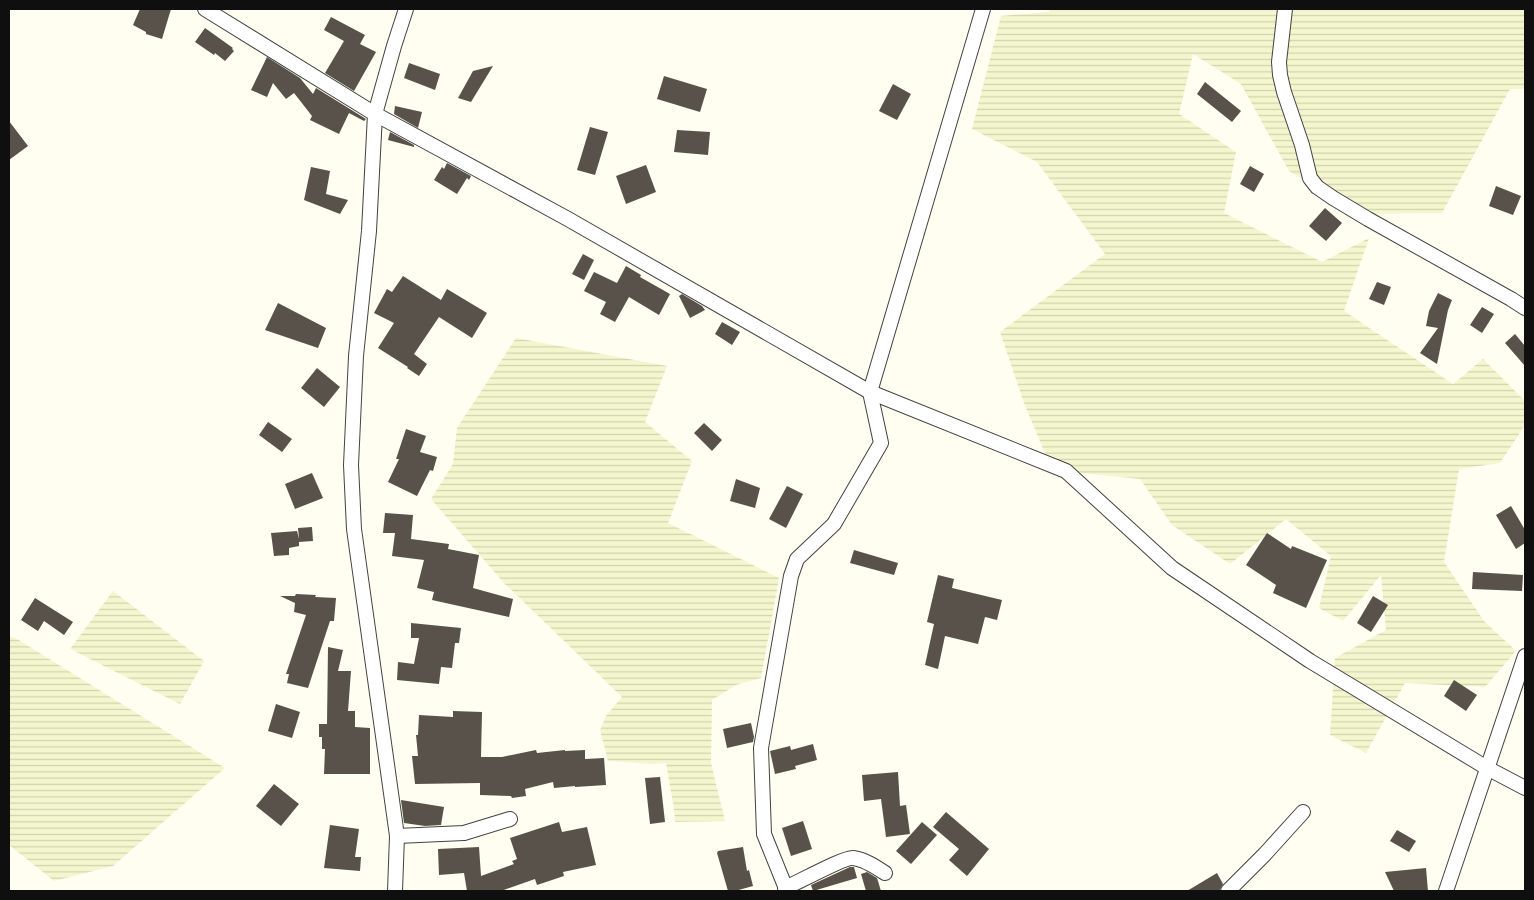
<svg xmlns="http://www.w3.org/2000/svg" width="1534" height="900" font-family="Literata,serif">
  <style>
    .farmland { fill: url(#farmland-rules) }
    .building { fill: #58524a }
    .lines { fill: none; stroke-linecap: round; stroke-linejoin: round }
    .street-casing { stroke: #424242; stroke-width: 16 }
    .street { stroke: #fff; stroke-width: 14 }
  </style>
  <defs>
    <pattern id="farmland-rules" width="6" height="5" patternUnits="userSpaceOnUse" patternTransform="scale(1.25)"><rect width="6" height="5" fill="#f4f7ce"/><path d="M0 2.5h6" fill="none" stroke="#d0d3b0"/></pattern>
  </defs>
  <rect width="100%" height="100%" fill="#fffef0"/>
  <!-- farmland -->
  <g class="farmland">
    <path d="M1051 9H1525V89H1510L1442 213 1363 214 1289 171 1241 84 1193 54 1179 114 1236 152 1224 213 1322 262 1369 238 1344 311 1453 384 1483 359 1525 401V425L1500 463 1459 469 1444 562 1484 621 1516 651 1485 687 1405 683 1366 753 1330 735 1335 658 1386 630 1381 575 1343 621 1319 608 1331 556 1286 519 1230 564 1172 525 1140 479 1052 470 1024 403 1000 332 1105 254 1037 162 972 129 1001 16 1048 12Z"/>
    <path d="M516 338 667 366 645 422 692 461 668 523 779 578 761 678 736 685 712 700 711 763 725 821 675 822 674 809 666 763 652 764 608 761 600 730 606 716 622 697 504 583 431 499 453 464 457 428Z"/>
    <path d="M113 591 204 661 180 704 70 649Z"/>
    <path d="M9 636 17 639 225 768 113 866 54 881 9 845Z"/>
  </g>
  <!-- building -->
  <g class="building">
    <path d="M140 9H171L162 39 146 34V32L133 25Z"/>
    <path d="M331 17 365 35 360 44 376 52 354 91 325 73 344 41 324 30Z"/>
    <path d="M205 28 233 48 232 49 234 51 225 61 215 53 214 55 195 42Z"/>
    <path d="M267 57 300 78 313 94 316 88 366 119 364 121 349 113 339 134 310 120 312 116 294 93 286 99 273 83 267 97 251 90Z"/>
    <path d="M409 63 440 74 435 90 404 78Z"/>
    <path d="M493 66 471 102 458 98 473 71Z"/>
    <path d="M664 76 707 89 700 112 657 99Z"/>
    <path d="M1205 82 1241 111 1232 122 1197 94Z"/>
    <path d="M893 84 911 94 897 120 879 111Z"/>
    <path d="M395 106 422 112 418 128 394 114Z"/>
    <path d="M9 121 28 146 9 160Z"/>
    <path d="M590 127 608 132 595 175 577 170Z"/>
    <path d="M677 130 710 132 708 155 674 152Z"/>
    <path d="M390 132 414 145V147L388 140Z"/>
    <path d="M447 163 471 176 469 180 467 178 457 194 434 180 442 167 444 169Z"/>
    <path d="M646 165 656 192 626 204 616 176Z"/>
    <path d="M1250 166 1264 174 1254 192 1240 184Z"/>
    <path d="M311 167 330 171 326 194 348 200 340 214 304 200Z"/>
    <path d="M1496 186 1521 196 1513 215 1489 206Z"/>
    <path d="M1325 208 1342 223 1326 241 1309 226Z"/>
    <path d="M583 254 594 260 584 280 572 274Z"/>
    <path d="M626 266 641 275 640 277 670 294 659 315 629 297 615 322 600 314 606 302 584 291 594 272 617 283Z"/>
    <path d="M403 276 441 300 447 289 487 313 472 338 439 317 414 354 427 364 419 376 407 368 408 367 378 348 394 323 374 313 387 289 392 292Z"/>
    <path d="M1377 282 1391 287 1384 305 1369 299Z"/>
    <path d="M1438 293 1452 300 1448 310 1437 364 1420 353 1438 328 1426 326 1429 311Z"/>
    <path d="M682 294 702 306 705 310 690 318 679 296Z"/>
    <path d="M278 303 326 328 318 348 265 330Z"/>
    <path d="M1482 307 1494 314 1482 333 1470 325Z"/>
    <path d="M722 322 740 332 732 345 715 334Z"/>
    <path d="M1515 334 1525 346V366L1505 343Z"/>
    <path d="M317 368 340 387 324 407 301 388Z"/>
    <path d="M268 422 292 439 282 452 259 435Z"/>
    <path d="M704 423 722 440 712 451 694 433Z"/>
    <path d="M406 429 426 436 420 452 437 457 433 471 430 470 417 496 388 482 399 459H396Z"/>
    <path d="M312 473 323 498 295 509 285 484Z"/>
    <path d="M736 479 760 488 755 508 730 501Z"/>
    <path d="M787 486 803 494 786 528 769 519Z"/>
    <path d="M1511 506 1525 530V543L1516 549 1496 515Z"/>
    <path d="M385 513 413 515 411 539 449 544 448 549 479 555 473 588 513 599 509 617 432 600 434 592 417 588 424 560 392 556 395 533H383Z"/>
    <path d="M312 527 313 541 299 542V546L289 548V555L274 556 271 533 297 531 299 539 298 528Z"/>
    <path d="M1267 533 1291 549 1292 546 1327 560 1306 608 1273 593 1276 585 1246 565Z"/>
    <path d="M854 550 898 563 894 575 850 563Z"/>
    <path d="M1473 572 1523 575 1522 591 1472 589Z"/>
    <path d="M938 575 954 579 952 588 1002 600 997 620 985 617 978 644 945 636 938 669 925 665 934 624 927 622Z"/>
    <path d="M296 594 316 595 315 597 336 598 334 621H330L308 688 287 683 289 674H286L306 615 294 612 295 603 280 596H295Z"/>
    <path d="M1373 596 1388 605 1371 632 1357 623Z"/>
    <path d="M35 598 73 622 64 635 44 621 38 631 21 620Z"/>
    <path d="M411 623 461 628 459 643H455L452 668 441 667 439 684 397 680 398 662 414 664 419 638H411Z"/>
    <path d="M328 647 343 650 338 671H351L348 711H355V727L370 728V774H324L325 749H322V737H319V724H327Z"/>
    <path d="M1454 680 1477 695 1466 711 1444 696Z"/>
    <path d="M276 704 300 712 292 738 268 731Z"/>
    <path d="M453 711 482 712 481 757H502L536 750 537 753 565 750V751L585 750V759L604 758 606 785 575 787V786L554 788 553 782 525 789 526 796 512 798 511 796 480 795V783L415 784 412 756H418L416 735H418L419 715 453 717Z"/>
    <path d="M751 723 754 737 753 742 727 748 723 729Z"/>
    <path d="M813 744 817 760 795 766 796 769 775 774 770 751 790 746 791 750Z"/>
    <path d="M898 772 900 806 906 805 910 834 886 837 881 799 864 801 862 775Z"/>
    <path d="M660 777 665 822 650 824 645 778Z"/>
    <path d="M274 784 299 804 281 826 256 806Z"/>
    <path d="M401 800 444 807 441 825 425 826 404 823Z"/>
    <path d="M946 812 989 849 967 876 949 860 959 849 933 827Z"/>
    <path d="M803 821 812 849 791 856 782 828Z"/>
    <path d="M559 822 562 832 587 827 596 865 563 872 564 876 537 885 535 879 501 891H467L464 873 439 875 438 849 479 847 481 876 514 864 512 861 517 859 510 838Z"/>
    <path d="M922 822 937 835 911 864 896 851Z"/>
    <path d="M330 825 359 829 355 857H361L360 871 324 868Z"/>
    <path d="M1397 830 1416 841 1409 852 1390 841Z"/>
    <path d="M743 847 747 871 749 870 753 886 735 891H728L717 853 718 851Z"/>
    <path d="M850 867H854L857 878 813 891 811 885Z"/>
    <path d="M1426 868 1428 891H1394L1385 872Z"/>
    <path d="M867 872 877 878 881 891H866L861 874Z"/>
    <path d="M1217 873 1223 884 1219 891H1187Z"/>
  </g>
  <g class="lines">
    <defs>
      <g id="street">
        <path d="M205 9 375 114 568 219 870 392 1066 471 1172 568 1310 661 1487 768 1525 788"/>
        <path d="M1285 9 1279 62 1280 75 1284 92 1302 145 1310 178 1317 187 1333 198 1368 219 1511 299 1525 308"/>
        <path d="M397 836 464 833 510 819"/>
        <path d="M785 888C797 883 844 857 853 858 864 859 876 867 885 873"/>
        <path d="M395 891 397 836 354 529 351 465 356 356 369 231 375 114 394 46 406 9"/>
        <path d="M787 891 764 834 761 748 791 576 797 559 834 524 881 443 870 392 983 9"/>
        <path d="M1228 891 1265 854 1303 812"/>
        <path d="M1446 891 1525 656"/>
      </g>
    </defs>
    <!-- street casing -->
    <use href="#street" class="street-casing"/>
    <!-- street -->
    <use href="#street" class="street"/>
  </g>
  <!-- border -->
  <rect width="1534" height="900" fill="none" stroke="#0f0f0f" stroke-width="20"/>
</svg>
